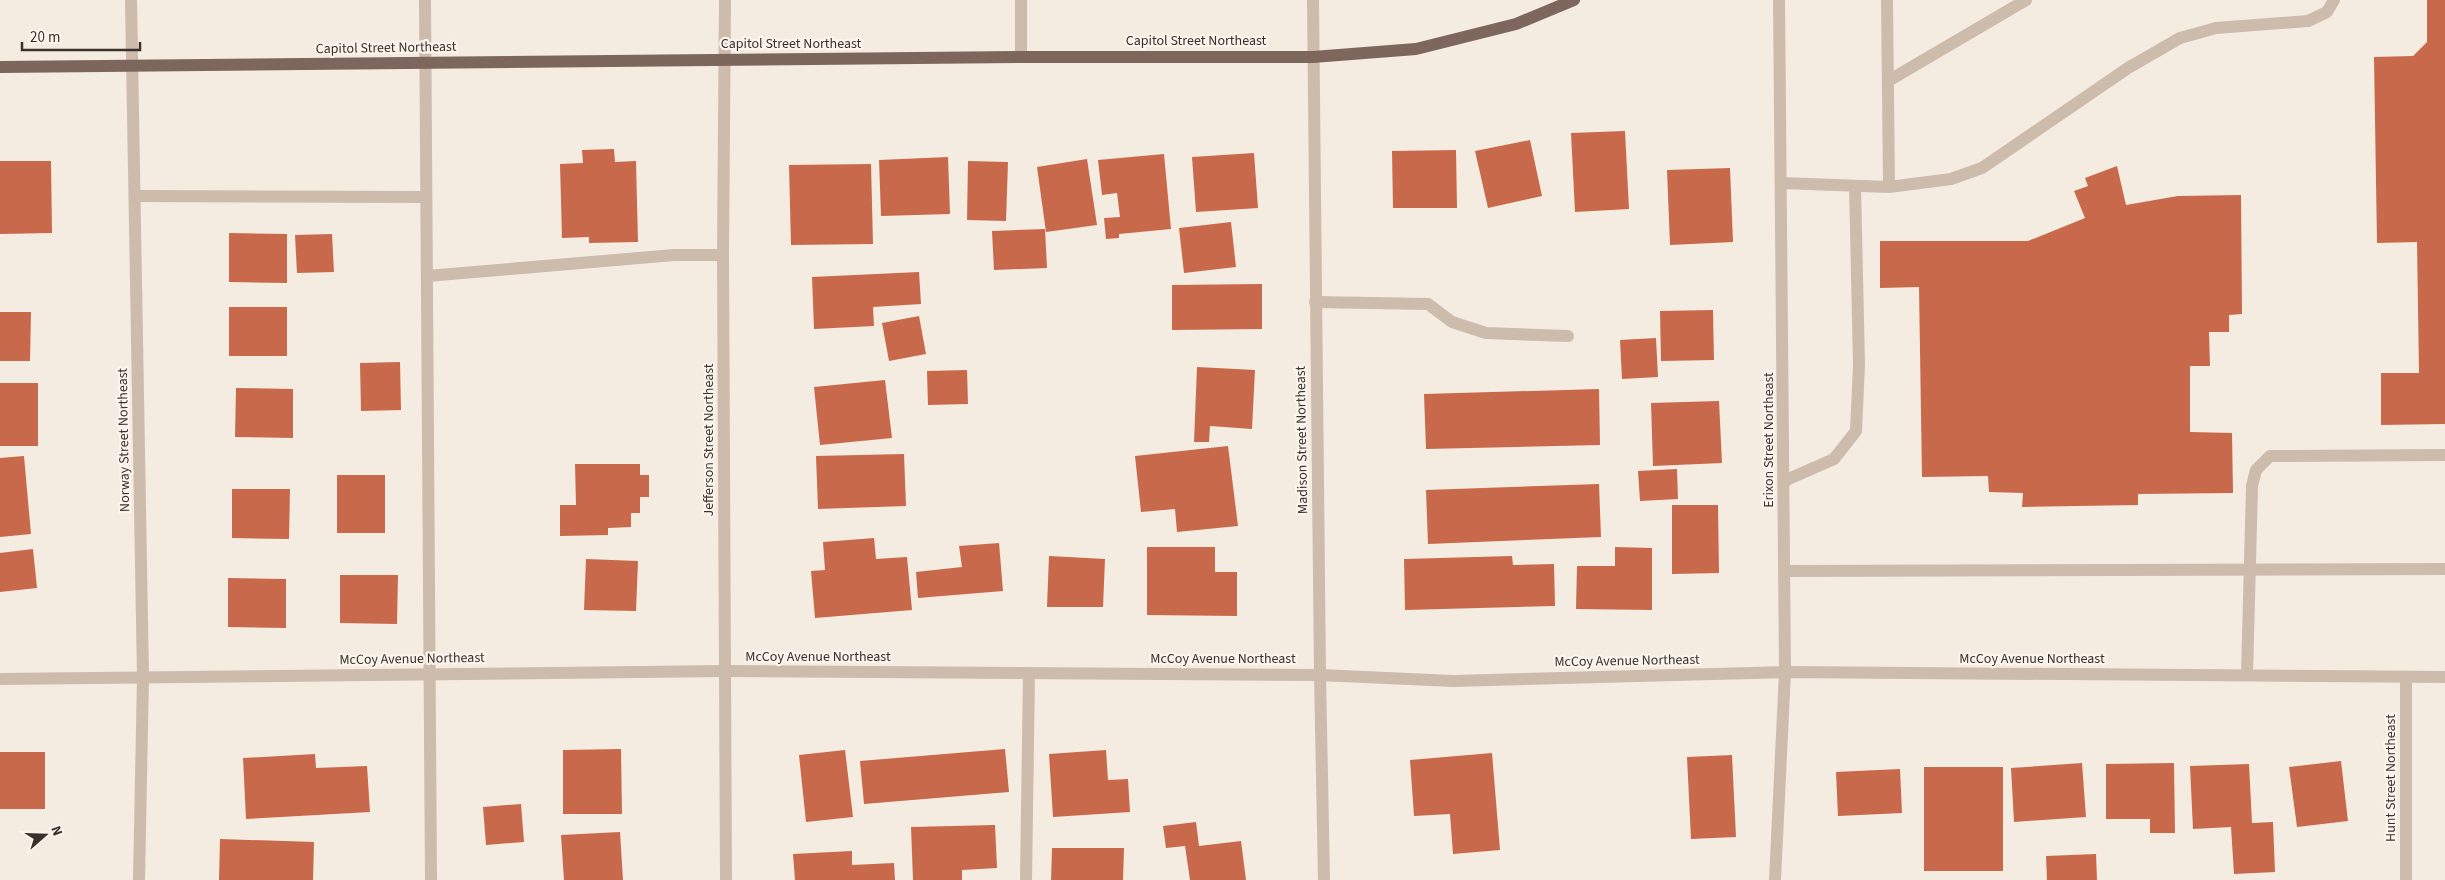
<svg xmlns="http://www.w3.org/2000/svg" width="2445" height="880" font-family="'Source Sans 3',sans-serif">
  <style>
    .building { fill: #c8694b }
    .lines { fill: none; stroke-linecap: round; stroke-linejoin: round }
    .minor { stroke: #cdbbac; stroke-width: 12 }
    .major { stroke: #7d675c; stroke-width: 12 }
    .labels { text-anchor: middle; dominant-baseline: central; stroke-width: 4.5; stroke-linejoin: round; paint-order: stroke }
    .street-label { font-size: 14px; fill: #3b302b; stroke: #fbf5ee }
  </style>
  <rect width="100%" height="100%" fill="#f4ebe1"/>
  <!-- building -->
  <g class="building">
    <path d="M2427 0H2445V424L2381 425V373H2419L2417 242 2377 243 2374 57 2413 56 2427 42Z"/>
    <path d="M1625 131 1629 209 1575 212 1571 133Z"/>
    <path d="M1530 140 1542 196 1488 208 1475 151Z"/>
    <path d="M614 149 615 162 636 161 638 242 589 243V237L562 238 560 164 583 163 582 150Z"/>
    <path d="M1456 150 1457 208H1393L1392 151Z"/>
    <path d="M1254 153 1258 208 1196 212 1192 157Z"/>
    <path d="M1164 154 1171 229 1119 234V238L1106 239 1104 218 1120 217 1117 193 1102 195 1098 160Z"/>
    <path d="M948 157 950 214 881 216 879 160Z"/>
    <path d="M1087 159 1097 225 1046 232 1037 167Z"/>
    <path d="M0 161H51L52 233 0 234Z"/>
    <path d="M968 161 1008 162 1006 221 967 220Z"/>
    <path d="M871 164 873 244 791 245 789 165Z"/>
    <path d="M2117 166 2126 205 2178 196 2241 195 2242 314 2229 315V332H2209L2210 366H2190V432L2232 433 2233 493 2138 494V505L2022 507 2023 493 1989 492 1988 476 1922 477 1919 287 1880 288V241H2028L2085 218 2074 191 2088 186 2085 178Z"/>
    <path d="M1730 168 1733 242 1670 245 1667 170Z"/>
    <path d="M1231 222 1236 267 1184 273 1179 228Z"/>
    <path d="M1045 229 1047 268 994 270 992 231Z"/>
    <path d="M229 233 287 234V283L229 282Z"/>
    <path d="M332 234 334 272 297 273 295 235Z"/>
    <path d="M919 272 921 304 873 307 874 326 814 329 812 277Z"/>
    <path d="M1262 284V329L1172 330V285Z"/>
    <rect x="229" y="307" width="58" height="49"/>
    <path d="M1713 310 1714 360 1661 361 1660 311Z"/>
    <path d="M0 312H31L30 361H0Z"/>
    <path d="M919 316 926 354 889 361 882 323Z"/>
    <path d="M1656 338 1658 377 1622 379 1620 340Z"/>
    <path d="M400 362 401 410 361 411 360 363Z"/>
    <path d="M1197 367 1255 370 1252 429 1210 426 1209 442H1194Z"/>
    <path d="M967 370 968 404 928 405 927 371Z"/>
    <path d="M885 380 892 438 820 445 814 387Z"/>
    <rect x="0" y="383" width="38" height="63"/>
    <path d="M236 388 293 389V438L235 437Z"/>
    <path d="M1599 389 1600 445 1426 449 1424 394Z"/>
    <path d="M1719 401 1722 463 1653 466 1651 403Z"/>
    <path d="M1228 446 1238 526 1177 532 1175 509 1141 512 1135 456Z"/>
    <path d="M904 454 906 506 818 509 816 456Z"/>
    <path d="M24 456 31 534 0 537V458Z"/>
    <path d="M575 464H640V475H649V497H640V513H631V527L608 528V535L560 536V505H576Z"/>
    <path d="M1677 469 1678 499 1640 501 1638 471Z"/>
    <rect x="337" y="475" width="48" height="58"/>
    <path d="M1599 484 1601 537 1428 544 1426 490Z"/>
    <path d="M232 489H290L289 539 232 538Z"/>
    <path d="M1672 505H1718L1719 573 1672 574Z"/>
    <path d="M874 538 876 559 907 557 912 610 815 618 811 571 825 570 823 542Z"/>
    <path d="M999 543 1003 591 918 598 916 572 962 567 959 546Z"/>
    <path d="M1147 547H1215V572H1237V616L1147 615Z"/>
    <path d="M1615 547 1652 548V610L1576 609 1577 566H1615Z"/>
    <path d="M33 549 37 588 0 592V553Z"/>
    <path d="M1049 556 1105 559 1103 607H1047Z"/>
    <path d="M1512 556 1513 565 1554 564 1555 606 1405 610 1404 559Z"/>
    <path d="M586 559 638 561 636 611 584 610Z"/>
    <path d="M340 575H398L397 624 340 623Z"/>
    <path d="M228 578 286 579V628L228 627Z"/>
    <path d="M621 749 622 814H563V750Z"/>
    <path d="M1005 749 1009 792 864 804 860 761Z"/>
    <path d="M845 750 853 817 806 822 799 755Z"/>
    <path d="M1106 750 1108 780 1128 779 1130 812 1053 817 1049 754Z"/>
    <rect x="0" y="752" width="45" height="57"/>
    <path d="M1492 753 1500 850 1453 854 1450 814 1414 816 1410 760Z"/>
    <path d="M315 754 316 768 367 766 370 812 246 819 243 758Z"/>
    <path d="M1732 755 1736 837 1691 839 1687 757Z"/>
    <path d="M2341 761 2348 821 2297 827 2289 767Z"/>
    <path d="M2082 763 2086 817 2014 822 2011 768Z"/>
    <path d="M2174 763 2175 833H2150V819H2106V764Z"/>
    <path d="M2249 764 2252 823 2273 822 2275 872 2234 874 2231 827 2193 829 2190 766Z"/>
    <rect x="1924" y="767" width="79" height="104"/>
    <path d="M1900 769 1902 813 1838 816 1836 772Z"/>
    <path d="M521 804 524 842 486 845 483 807Z"/>
    <path d="M1196 822 1199 846 1241 841 1246 880H1190L1185 846 1166 848 1163 826Z"/>
    <path d="M995 825 997 868 962 870V880H913L911 827Z"/>
    <path d="M620 832 623 880H564L561 835Z"/>
    <path d="M220 839 314 842 313 880H219Z"/>
    <path d="M1052 848H1124L1123 880H1051Z"/>
    <path d="M852 851V865L894 863 895 880H795L793 854Z"/>
    <path d="M2096 854 2097 880H2047L2046 856Z"/>
  </g>
  <g class="lines">
    <!-- minor -->
    <g class="minor">
      <path d="M131 0 143 677 139 880"/>
      <path d="M425 0 431 880"/>
      <path d="M725 0 723 255 726 880"/>
      <path d="M1021 0V57"/>
      <path d="M1313 0 1320 675 1324 880"/>
      <path d="M1887 0 1889 187"/>
      <path d="M1888 81 2026 0"/>
      <path d="M1782 183 1889 187 1951 179 1982 168 2128 68 2180 38 2216 28 2308 21 2327 12 2334 0"/>
      <path d="M135 196 426 197"/>
      <path d="M427 276 674 255H723"/>
      <path d="M1315 302 1428 304 1452 322 1486 333 1568 336"/>
      <path d="M1784 481 1834 459 1856 431 1859 365 1855 186"/>
      <path d="M1785 571 2445 569"/>
      <path d="M2247 675 2252 486 2256 470 2270 456 2445 455"/>
      <path d="M0 679 726 671 1320 675 1453 681 1785 672 2445 677"/>
      <path d="M1026 880 1029 673"/>
      <path d="M1775 880 1785 672 1779 0"/>
      <path d="M2406 880V677"/>
    </g>
    <!-- major -->
    <path class="major" d="M0 67 1021 57H1313L1416 49 1516 24 1574 0"/>
  </g>
  <g class="labels">
    <!-- street labels -->
    <g class="street-label">
      <text x="1196" y="41">Capitol Street Northeast</text>
      <text x="791" y="44">Capitol Street Northeast</text>
      <text transform="translate(386 48) rotate(-1)">Capitol Street Northeast</text>
      <text transform="translate(124 440) rotate(-91)">Norway Street Northeast</text>
      <text transform="translate(709 440) rotate(-90)">Jefferson Street Northeast</text>
      <text transform="translate(1302 440) rotate(-91)">Madison Street Northeast</text>
      <text transform="translate(1769 440) rotate(-90)">Erixon Street Northeast</text>
      <text x="818" y="657">McCoy Avenue Northeast</text>
      <text transform="translate(412 659) rotate(-1)">McCoy Avenue Northeast</text>
      <text x="1223" y="659">McCoy Avenue Northeast</text>
      <text x="2032" y="659">McCoy Avenue Northeast</text>
      <text transform="translate(1627 661) rotate(-1)">McCoy Avenue Northeast</text>
      <text transform="translate(2391 778) rotate(-90)">Hunt Street Northeast</text>
    </g>
  </g>
  <!-- north arrow -->
  <g transform="translate(45 835) rotate(70)" stroke="#fbf5ee" stroke-width="4" paint-order="stroke">
  <path d="M0-4L9 19L0 12L-9 19Z" fill="#3b302b"/>
  <text y="-8" font-size="14" font-weight="bold" text-anchor="middle" fill="#3b302b">N</text>
  </g>
  <!-- scale -->
  <path d="M22 42v8h118v-8" fill="none" stroke="#3b302b" stroke-width="2.5"/>
  <text x="30" y="42" font-size="15" fill="#3b302b" stroke="#fbf5ee" stroke-width="4" paint-order="stroke">20 m</text>
</svg>
